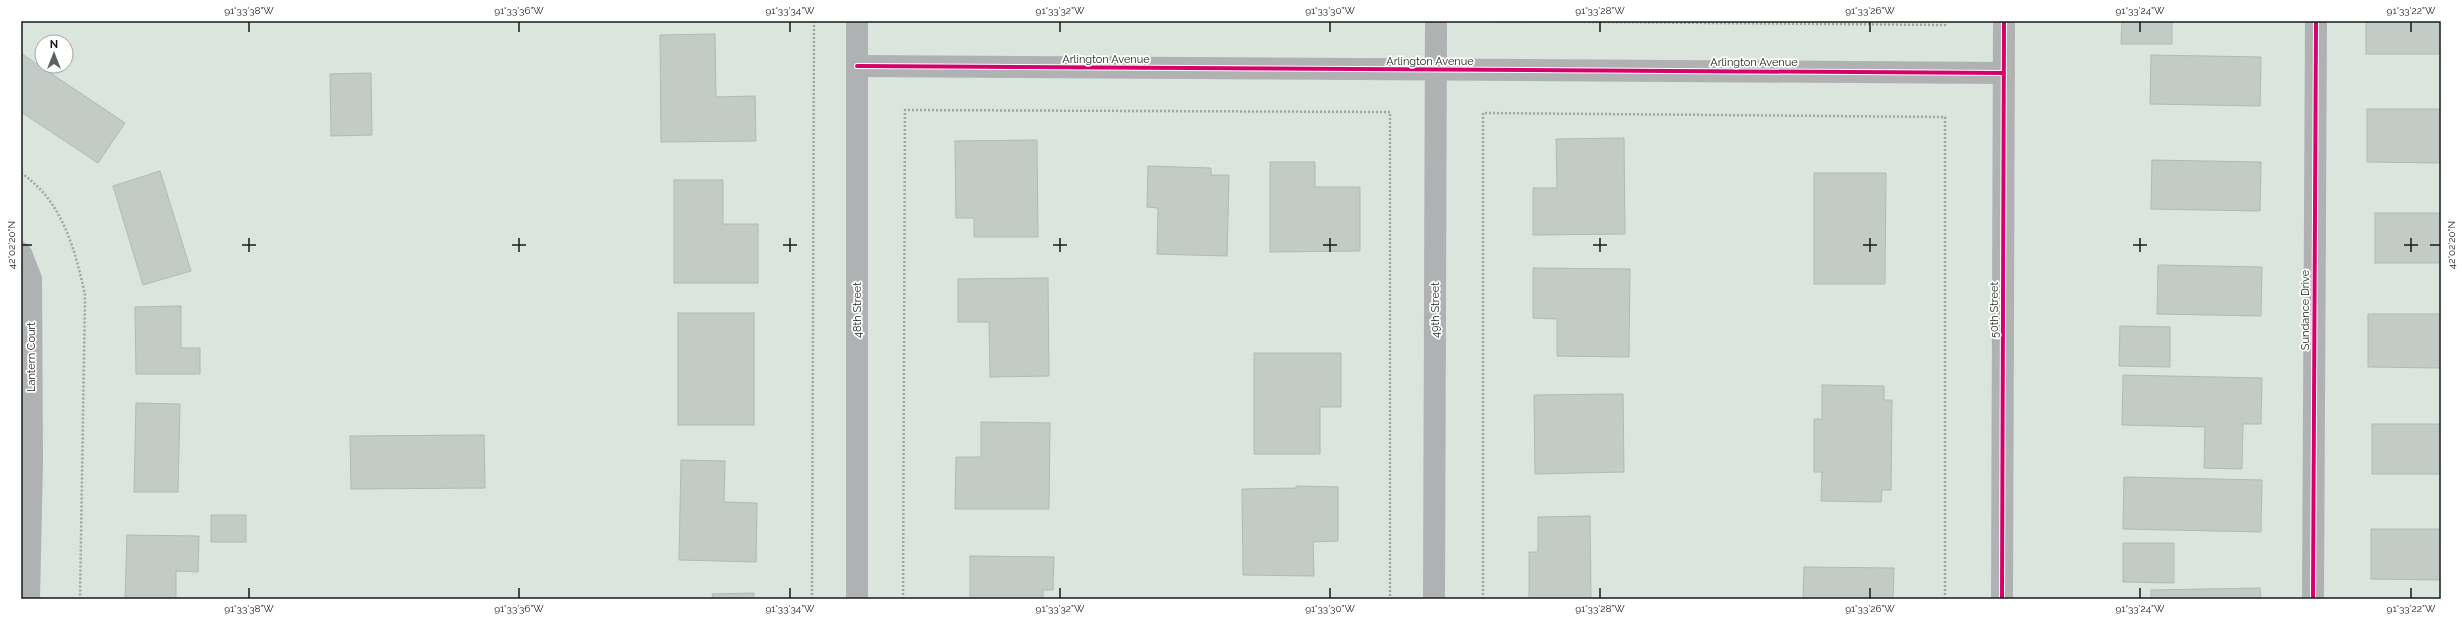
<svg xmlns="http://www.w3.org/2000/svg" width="2462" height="620" font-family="Raleway,sans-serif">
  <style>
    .building { fill: #c2cbc5; stroke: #b0bab4 }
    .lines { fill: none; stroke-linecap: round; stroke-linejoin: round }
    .path { stroke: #a2a5a4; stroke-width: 2.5; stroke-dasharray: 2 2; stroke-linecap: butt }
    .minor { stroke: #b0b1b2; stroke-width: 22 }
    .cycleway-casing { stroke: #fff; stroke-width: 6 }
    .cycleway { stroke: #d6006c; stroke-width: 4 }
    .ticks { fill: none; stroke: #151d18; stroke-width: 1.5 }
    .labels { text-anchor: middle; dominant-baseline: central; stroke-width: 3.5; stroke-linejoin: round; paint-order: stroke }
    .street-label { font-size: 11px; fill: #151d18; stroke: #fff }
    .neatline { fill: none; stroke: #151d18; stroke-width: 1.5 }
    .ticks-label { font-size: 10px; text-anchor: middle; fill: #151d18 }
  </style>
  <rect width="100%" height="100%" fill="#d9e5dd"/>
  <!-- building -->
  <g class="building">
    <path d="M2122 21H2172V44H2121Z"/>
    <rect x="2366" y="21" width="75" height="33"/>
    <path d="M715 34 716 97 755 96 756 141 661 142 660 35Z"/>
    <path d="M22 54 125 123 98 163 21 112Z"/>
    <path d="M2151 55 2261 57 2260 106 2150 104Z"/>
    <path d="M371 73 372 135 331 136 330 74Z"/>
    <path d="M2367 109H2441V163L2367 162Z"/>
    <path d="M1624 138 1625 234 1533 235V188H1557L1556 139Z"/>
    <path d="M1037 140 1038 237H974V218H956L955 141Z"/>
    <path d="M2152 160 2261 162 2260 211 2151 209Z"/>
    <path d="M1270 162H1315V187H1360V251L1270 252Z"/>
    <path d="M1148 166 1211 168V175H1229L1227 256 1157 254 1158 208 1147 207Z"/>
    <path d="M160 171 191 271 143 285 113 186Z"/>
    <path d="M1814 173H1886L1885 284H1814Z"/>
    <path d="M674 180H723V224H758V283H674Z"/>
    <rect x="2375" y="213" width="66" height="50"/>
    <path d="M2158 265 2262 267 2261 316 2157 314Z"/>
    <path d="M1533 268 1630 269 1629 357 1557 356V319L1533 318Z"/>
    <path d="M1048 278 1049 376 990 377 989 322H958V279Z"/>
    <path d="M181 306V348H200V374H136L135 307Z"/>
    <rect x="678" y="313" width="76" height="112"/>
    <path d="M2368 314H2441V368L2368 367Z"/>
    <path d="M2120 326 2170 327V367L2119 366Z"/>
    <path d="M1254 353H1341V407H1320V454H1254Z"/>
    <path d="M2123 375 2262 378 2261 424H2243L2242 469 2204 468 2205 427 2122 425Z"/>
    <path d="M1822 385 1884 386V400H1892L1891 490H1882L1881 502 1821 501 1822 472H1814V419H1822Z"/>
    <path d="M1623 394 1624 472 1535 474 1534 395Z"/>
    <path d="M136 403 180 404 178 492H134Z"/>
    <path d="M981 422 1050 423 1049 509H955L956 457H981Z"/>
    <rect x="2372" y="424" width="69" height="50"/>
    <path d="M484 435 485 488 351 489 350 436Z"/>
    <path d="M681 460 725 461 724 502 757 503 756 562 679 560Z"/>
    <path d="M2124 477 2262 480 2261 532 2123 529Z"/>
    <path d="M1296 486 1338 487V541L1313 542 1314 576 1243 575 1242 489 1296 488Z"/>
    <rect x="211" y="515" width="35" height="27"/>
    <path d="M1590 516 1591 599H1529V552H1538V517Z"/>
    <path d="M2371 529H2441V580L2371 579Z"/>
    <path d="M127 535 199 536 198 572 176 571V599H125Z"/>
    <path d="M2123 543H2174V583L2123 582Z"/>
    <path d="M970 556 1054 557 1053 590H1043V599H970Z"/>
    <path d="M1804 567 1894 568 1893 599H1803Z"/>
    <path d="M2260 588 2261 599H2151V590Z"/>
    <path d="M754 593V599H713L712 594Z"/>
  </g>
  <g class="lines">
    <!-- path -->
    <g class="path">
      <path d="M1484 21 1945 25V21"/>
      <path d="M21 173C62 200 75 249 85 295L80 599"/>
      <path d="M812 599 814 21"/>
      <path d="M903 599 905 110 1390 112V599"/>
      <path d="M1483 599V113L1945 117V599"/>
    </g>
    <!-- minor -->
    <g class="minor">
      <path d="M857 21V599"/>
      <path d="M857 66 2004 73"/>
      <path d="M21 253 31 279 32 462 29 599"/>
      <path d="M1434 599 1436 21"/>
      <path d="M2002 599 2004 21"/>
      <path d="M2313 599 2316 21"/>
    </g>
    <defs>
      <g id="cycleway">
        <path d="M857 66 2004 73"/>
        <path d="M2002 599 2004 21"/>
        <path d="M2313 599 2316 21"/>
      </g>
    </defs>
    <!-- cycleway casing -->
    <use href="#cycleway" class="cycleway-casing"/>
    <!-- cycleway -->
    <use href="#cycleway" class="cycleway"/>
  </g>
  <!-- ticks -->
  <path class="ticks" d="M249 22V32M519 22V32M790 22V32M1060 22V32M1330 22V32M1600 22V32M1870 22V32M2140 22V32M2411 22V32M249 238V252M519 238V252M790 238V252M1060 238V252M1330 238V252M1600 238V252M1870 238V252M2140 238V252M2411 238V252M22 245H32M242 245H256M512 245H526M783 245H797M1053 245H1067M1323 245H1337M1593 245H1607M1863 245H1877M2133 245H2147M2404 245H2418M2430 245H2440M249 588V598M519 588V598M790 588V598M1060 588V598M1330 588V598M1600 588V598M1870 588V598M2140 588V598M2411 588V598"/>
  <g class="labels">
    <!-- street labels -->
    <g class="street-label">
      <text x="1106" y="59">Arlington Avenue</text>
      <text x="1430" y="61">Arlington Avenue</text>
      <text x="1754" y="62">Arlington Avenue</text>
      <text transform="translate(857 310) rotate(-90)">48th Street</text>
      <text transform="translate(1435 310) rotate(-90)">49th Street</text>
      <text transform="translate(1994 310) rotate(-90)">50th Street</text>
      <text transform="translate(2305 310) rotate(-90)">Sundance Drive</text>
      <text transform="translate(31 357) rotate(-90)">Lantern Court</text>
    </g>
  </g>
  <!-- border -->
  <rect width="2462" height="620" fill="none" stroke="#ffffff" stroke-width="44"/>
  <!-- north arrow -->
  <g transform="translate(54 54)"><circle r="19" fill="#ffffff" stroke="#a1a5a3"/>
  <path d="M0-3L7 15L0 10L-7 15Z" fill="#5a635d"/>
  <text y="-6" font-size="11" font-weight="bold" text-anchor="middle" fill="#151d18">N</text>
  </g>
  <rect x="22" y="22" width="2418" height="576" class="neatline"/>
  <g class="ticks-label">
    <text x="249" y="14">91°33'38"W</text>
    <text x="519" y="14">91°33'36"W</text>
    <text x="790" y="14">91°33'34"W</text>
    <text x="1060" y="14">91°33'32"W</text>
    <text x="1330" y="14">91°33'30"W</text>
    <text x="1600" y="14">91°33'28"W</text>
    <text x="1870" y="14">91°33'26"W</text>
    <text x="2140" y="14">91°33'24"W</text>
    <text x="2411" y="14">91°33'22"W</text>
    <text transform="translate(11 245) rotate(-90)" y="4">42°02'20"N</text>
    <text transform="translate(2451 245) rotate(-90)" y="4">42°02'20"N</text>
    <text x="249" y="612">91°33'38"W</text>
    <text x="519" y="612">91°33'36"W</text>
    <text x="790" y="612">91°33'34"W</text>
    <text x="1060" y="612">91°33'32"W</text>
    <text x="1330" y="612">91°33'30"W</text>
    <text x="1600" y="612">91°33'28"W</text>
    <text x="1870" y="612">91°33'26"W</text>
    <text x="2140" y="612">91°33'24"W</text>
    <text x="2411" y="612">91°33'22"W</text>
  </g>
</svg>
